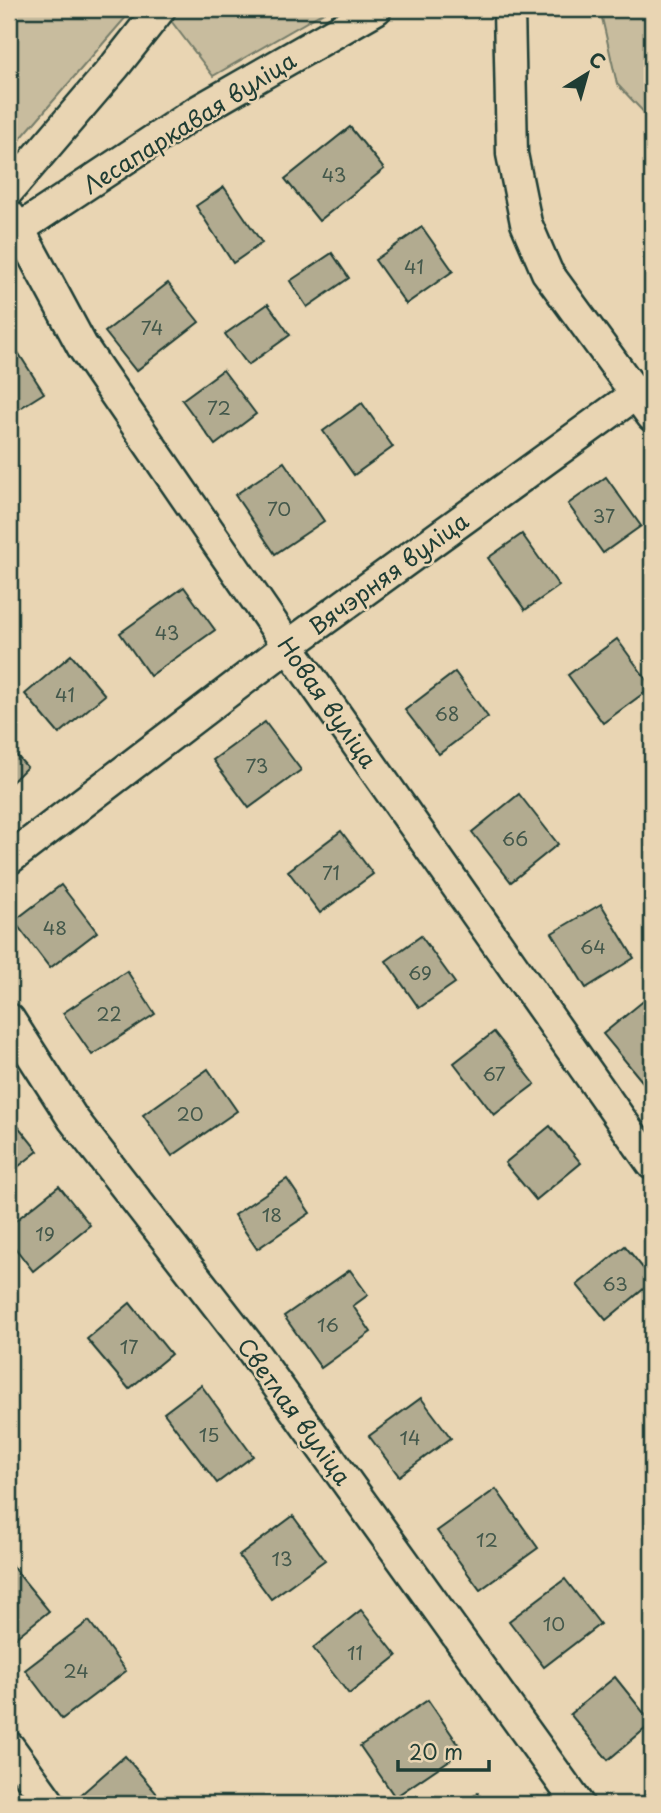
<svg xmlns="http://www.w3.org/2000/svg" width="661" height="1813" font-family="'Playpen Sans',sans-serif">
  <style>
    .green { fill: #c8bc9e; stroke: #747c69; stroke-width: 2 }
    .building { fill: #b2ab90; stroke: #1f3d34; stroke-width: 2 }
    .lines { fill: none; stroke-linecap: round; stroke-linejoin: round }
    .minor-casing { stroke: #1f3d34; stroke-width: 35 }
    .minor { stroke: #e9d5b3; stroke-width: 30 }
    .labels { text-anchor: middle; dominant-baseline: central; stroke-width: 5; stroke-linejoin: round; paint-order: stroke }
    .number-label { font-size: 19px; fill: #44584b }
    .street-label { font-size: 23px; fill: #1f3d34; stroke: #e9d5b3 }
  </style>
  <rect width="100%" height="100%" fill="#e9d5b3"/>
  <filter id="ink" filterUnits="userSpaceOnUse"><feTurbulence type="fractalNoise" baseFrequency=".0143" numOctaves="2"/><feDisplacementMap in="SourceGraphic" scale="14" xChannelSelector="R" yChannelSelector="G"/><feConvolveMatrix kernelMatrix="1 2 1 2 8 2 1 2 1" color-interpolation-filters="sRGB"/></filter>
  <g filter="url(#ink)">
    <!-- green -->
    <g class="green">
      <path d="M9 9H133L9 152Z"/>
      <path d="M162 9H329L213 76Z"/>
      <path d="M600 9H652V121L617 84Z"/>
    </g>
    <!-- building -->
    <g class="building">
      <path d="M350 127 384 169 319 221 285 179Z"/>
      <path d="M224 187 262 243 233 263 196 206Z"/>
      <path d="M422 227 453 271 406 304 375 260Z"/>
      <path d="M332 253 349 278 307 307 290 281Z"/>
      <path d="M168 283 199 322 136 371 105 332Z"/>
      <path d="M268 304 290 335 248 365 225 334Z"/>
      <path d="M12 343 44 393 9 415V345Z"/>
      <path d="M223 370 256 414 215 445 182 400Z"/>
      <path d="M362 403 393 447 354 475 323 431Z"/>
      <path d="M284 462 324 521 275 554 235 495Z"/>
      <path d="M606 477 641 526 603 553 568 504Z"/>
      <path d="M522 534 559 586 525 610 488 558Z"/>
      <path d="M184 587 215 630 150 676 120 633Z"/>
      <path d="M617 639 652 687 603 723 568 675Z"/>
      <path d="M71 655 105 695 59 734 25 694Z"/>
      <path d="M455 672 488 717 439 754 405 710Z"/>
      <path d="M265 722 301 770 249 808 213 760Z"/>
      <path d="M9 747 27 767 9 785Z"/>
      <path d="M519 794 558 844 511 882 472 832Z"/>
      <path d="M341 831 373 874 320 913 288 871Z"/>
      <path d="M61 885 97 932 50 968 14 921Z"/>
      <path d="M601 904 634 958 586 988 552 933Z"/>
      <path d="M421 936 455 983 419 1008 386 961Z"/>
      <path d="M127 971 155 1014 92 1055 63 1013Z"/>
      <path d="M652 994V1081L646 1086 603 1034Z"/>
      <path d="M494 1032 535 1084 494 1115 454 1063Z"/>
      <path d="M208 1069 237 1111 172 1156 143 1115Z"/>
      <path d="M9 1115 38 1151 9 1174Z"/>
      <path d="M550 1126 581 1163 536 1200 505 1163Z"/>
      <path d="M287 1179 310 1213 257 1249 234 1215Z"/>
      <path d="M59 1186 90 1225 33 1271 9 1240V1226Z"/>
      <path d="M625 1246 652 1279V1282L606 1320 577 1285Z"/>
      <path d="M350 1270 368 1295 353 1306 371 1332 321 1368 284 1316Z"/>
      <path d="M130 1303 171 1354 129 1389 87 1339Z"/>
      <path d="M201 1385 253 1456 217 1483 164 1413Z"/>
      <path d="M421 1398 451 1438 399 1476 369 1436Z"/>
      <path d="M496 1489 538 1548 480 1590 437 1531Z"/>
      <path d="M293 1516 325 1560 271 1599 239 1556Z"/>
      <path d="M12 1566 49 1611 9 1643V1568Z"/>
      <path d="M565 1579 600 1624 544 1667 509 1621Z"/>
      <path d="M361 1610 397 1656 349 1694 313 1648Z"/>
      <path d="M89 1621 126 1671 62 1719 25 1670Z"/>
      <path d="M615 1677 652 1723 608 1760 570 1714Z"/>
      <path d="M428 1700 463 1751 395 1797 360 1746Z"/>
      <path d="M125 1756 158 1795 147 1804H82L77 1798Z"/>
      <path d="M478 1793 486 1804H462Z"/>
    </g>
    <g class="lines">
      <defs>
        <g id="minor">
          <path d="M509 9 512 154 526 223 547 272 652 416"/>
          <path d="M9 190 115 66 160 9"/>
          <path d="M9 215 19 229 196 112 376 9"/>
          <path d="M19 229 82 346 288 646 652 1164"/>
          <path d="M9 859 288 646 637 393"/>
          <path d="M9 1019 73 1119 249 1346 578 1804"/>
          <path d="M9 1747 50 1804"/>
        </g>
      </defs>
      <!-- minor casing -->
      <use href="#minor" class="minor-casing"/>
      <!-- minor -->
      <use href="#minor" class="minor"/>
    </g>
  </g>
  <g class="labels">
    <!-- number labels -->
    <g class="number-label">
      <text x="334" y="174">43</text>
      <text x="414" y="266">41</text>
      <text x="152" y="327">74</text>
      <text x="219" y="407">72</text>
      <text x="279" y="508">70</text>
      <text x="604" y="515">37</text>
      <text x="167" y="632">43</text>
      <text x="65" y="694">41</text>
      <text x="447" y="713">68</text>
      <text x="257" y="765">73</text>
      <text x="515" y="838">66</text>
      <text x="331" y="872">71</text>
      <text x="55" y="927">48</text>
      <text x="593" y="946">64</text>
      <text x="420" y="972">69</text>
      <text x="109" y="1013">22</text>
      <text x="494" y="1073">67</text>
      <text x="190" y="1113">20</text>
      <text x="272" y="1214">18</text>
      <text x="45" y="1233">19</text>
      <text x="615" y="1283">63</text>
      <text x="328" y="1324">16</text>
      <text x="129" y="1346">17</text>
      <text x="209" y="1434">15</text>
      <text x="410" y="1437">14</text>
      <text x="487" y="1539">12</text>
      <text x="282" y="1558">13</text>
      <text x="554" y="1623">10</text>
      <text x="355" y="1652">11</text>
      <text x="76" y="1670">24</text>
    </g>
    <!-- street labels -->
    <g class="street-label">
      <text transform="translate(189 122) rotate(-32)">Лесапаркавая вуліца</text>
      <text transform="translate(388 573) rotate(-36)">Вячэрняя вуліца</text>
      <text transform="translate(328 702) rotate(55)">Новая вуліца</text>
      <text transform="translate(295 1411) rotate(54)">Светлая вуліца</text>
    </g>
  </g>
  <!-- margin -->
  <rect width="661" height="1813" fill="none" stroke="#e9d5b3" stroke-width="35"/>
  <rect x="18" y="18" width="626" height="1778" fill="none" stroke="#1f3d34" stroke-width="2.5" filter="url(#ink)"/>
  <!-- north arrow -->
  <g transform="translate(587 74) rotate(37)" stroke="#e9d5b3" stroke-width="5" paint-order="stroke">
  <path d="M0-5L12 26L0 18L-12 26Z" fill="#1f3d34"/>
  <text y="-10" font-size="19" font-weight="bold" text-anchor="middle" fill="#1f3d34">С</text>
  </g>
  <!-- scale -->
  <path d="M398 1760v10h91v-10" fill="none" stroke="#1f3d34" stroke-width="3.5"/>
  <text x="409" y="1760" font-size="21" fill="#1f3d34" stroke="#e9d5b3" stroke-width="5" paint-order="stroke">20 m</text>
</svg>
